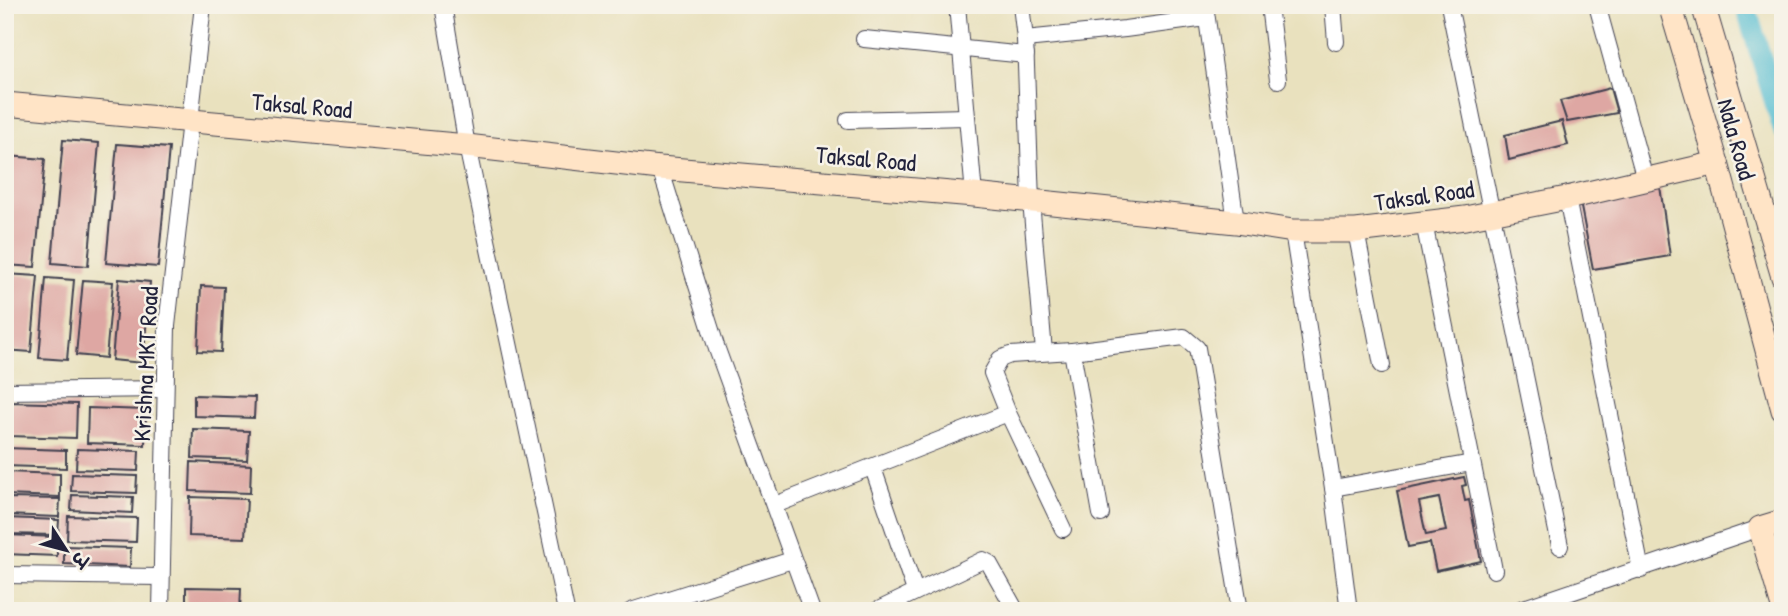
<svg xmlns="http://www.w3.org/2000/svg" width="1788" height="616" font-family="'Patrick Hand','Playpen Sans Deva',sans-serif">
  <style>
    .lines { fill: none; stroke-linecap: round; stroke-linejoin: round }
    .canal { stroke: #54bdd1; stroke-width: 21 }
    .building { fill: #dea7a3; fill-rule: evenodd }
    .street-casing { stroke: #403f4f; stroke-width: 18 }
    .secondary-casing { stroke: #403f4f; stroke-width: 25 }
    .street { stroke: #fff; stroke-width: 16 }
    .secondary { stroke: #ffe4c6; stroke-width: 23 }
    .labels { text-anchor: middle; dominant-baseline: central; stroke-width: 5; stroke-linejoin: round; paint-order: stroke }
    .street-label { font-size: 24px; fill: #22223b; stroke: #f7f3e8 }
  </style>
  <rect width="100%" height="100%" fill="#f7f3e8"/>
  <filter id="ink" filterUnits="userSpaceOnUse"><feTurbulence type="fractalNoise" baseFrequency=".0143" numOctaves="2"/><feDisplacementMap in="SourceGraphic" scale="14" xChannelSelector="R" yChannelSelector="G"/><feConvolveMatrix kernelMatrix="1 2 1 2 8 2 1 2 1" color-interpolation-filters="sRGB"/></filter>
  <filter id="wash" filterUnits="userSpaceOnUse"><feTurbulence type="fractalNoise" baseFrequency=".00686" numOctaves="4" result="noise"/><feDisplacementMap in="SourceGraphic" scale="28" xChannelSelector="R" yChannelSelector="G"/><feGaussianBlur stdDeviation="1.57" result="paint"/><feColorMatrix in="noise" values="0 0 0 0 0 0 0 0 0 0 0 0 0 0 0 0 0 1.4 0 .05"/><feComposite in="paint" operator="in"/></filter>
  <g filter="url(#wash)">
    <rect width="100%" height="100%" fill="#e9e1be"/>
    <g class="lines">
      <!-- canal -->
      <path class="canal" d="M1745 5 1783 129"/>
    </g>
    <g id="blocks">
      <!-- building -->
      <g class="building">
        <path d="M1610 88 1617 113 1567 122 1560 101Z"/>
        <path d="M1562 121 1568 145 1509 160 1505 135Z"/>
        <path d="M63 140 99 143 88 266 52 263Z"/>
        <path d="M117 144 169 148 158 267 106 263Z"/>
        <path d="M7 156 45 159 35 267 5 265Z"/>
        <path d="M1660 186 1670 256 1593 269 1580 202Z"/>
        <path d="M5 274 38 276 31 352 5 350Z"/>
        <path d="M46 278 74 280 67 360 39 358Z"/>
        <path d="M119 279 150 282 143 363 112 360Z"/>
        <path d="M83 280 113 282 106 358 76 355Z"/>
        <path d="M201 286 224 287 221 352 198 351Z"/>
        <path d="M194 395 255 397 254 418 194 416Z"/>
        <path d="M10 402 77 404 76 438 9 436Z"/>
        <path d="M88 408 146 410 145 445 87 443Z"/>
        <path d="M193 429 249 431 247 460 192 458Z"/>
        <path d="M5 448 66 450V468L5 466Z"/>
        <path d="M77 449 139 451 138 471 76 469Z"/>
        <path d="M191 462 251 465 250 493 190 491Z"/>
        <path d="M5 472 60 474V497L5 495Z"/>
        <path d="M72 474 137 476 136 493 71 491Z"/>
        <path d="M1464 477 1466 485 1462 486 1465 501 1469 500 1481 561 1436 571 1430 543 1408 547 1397 491ZM1439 498 1446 531 1426 535 1419 502Z"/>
        <path d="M72 495 133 497 132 513 71 510Z"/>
        <path d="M190 497 247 499 245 538 189 536Z"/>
        <path d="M5 498 60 499 59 517 5 515Z"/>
        <path d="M68 516 137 518 136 542 67 540Z"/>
        <path d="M5 518 59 520 58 535 5 534Z"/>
        <path d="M6 535 57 537V556L5 554Z"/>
        <path d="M64 546 131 548 130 567 64 564Z"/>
        <path d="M186 587 241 588 240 611H186Z"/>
      </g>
    </g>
  </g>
  <g filter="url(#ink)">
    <use href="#blocks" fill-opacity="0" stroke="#403f4f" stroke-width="2"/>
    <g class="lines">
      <defs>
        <g id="street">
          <path d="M443 5 467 146 566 611"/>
          <path d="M957 5 974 195"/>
          <path d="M1021 5 1025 39 1031 201 1044 352"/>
          <path d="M1205 5 1236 222"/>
          <path d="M1269 5 1278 80"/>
          <path d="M1333 5 1336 42"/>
          <path d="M1449 5 1560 546"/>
          <path d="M1597 5 1645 179"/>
          <path d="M864 39 1026 55"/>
          <path d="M1025 39 1125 29 1206 18"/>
          <path d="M848 120 966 117"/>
          <path d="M660 168 717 349 812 611"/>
          <path d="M1567 198 1641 570"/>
          <path d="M1424 223 1494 570"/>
          <path d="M1293 231 1333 488 1349 611"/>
          <path d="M1356 231 1382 365"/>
          <path d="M5 391 165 389"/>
          <path d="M873 468 915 591"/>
          <path d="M1333 488 1472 463"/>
          <path d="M775 505 1008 413"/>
          <path d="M1101 514 1072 351 1184 337 1197 348 1240 611"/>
          <path d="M1063 529 1008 413 992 373 1000 359 1010 355 1072 351"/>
          <path d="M5 575 160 577"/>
          <path d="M161 611 167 326 203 5"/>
          <path d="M631 611 792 560"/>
          <path d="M876 611 983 560 989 563 1016 611"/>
          <path d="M1515 611 1760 528"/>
        </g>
        <g id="secondary">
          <path d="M1670 5 1717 163 1783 410"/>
          <path d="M1703 5 1783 277"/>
          <path d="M5 104 467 146 660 168 974 195 1236 222 1293 231H1356L1465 218 1567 198 1717 163"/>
          <path d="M1783 521 1760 528 1783 607"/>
        </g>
      </defs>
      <!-- street casing -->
      <use href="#street" class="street-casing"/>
      <!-- secondary casing -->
      <use href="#secondary" class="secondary-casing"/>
      <!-- street -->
      <use href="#street" class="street"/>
      <!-- secondary -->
      <use href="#secondary" class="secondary"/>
    </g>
  </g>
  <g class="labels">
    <!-- street labels -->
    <g class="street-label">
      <text transform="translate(302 105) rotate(5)">Taksal Road</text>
      <text transform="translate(1737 139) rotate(74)">Nala Road</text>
      <text transform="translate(866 158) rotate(5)">Taksal Road</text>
      <text transform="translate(1424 195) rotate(-8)">Taksal Road</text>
      <text transform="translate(145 364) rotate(-87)">Krishna MKT Road</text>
    </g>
  </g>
  <!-- margin -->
  <rect width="1788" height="616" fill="none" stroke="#f7f3e8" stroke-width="28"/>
  <!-- north arrow -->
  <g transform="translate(66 550) rotate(126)" stroke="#f7f3e8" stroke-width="5" paint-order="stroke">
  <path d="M0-5L12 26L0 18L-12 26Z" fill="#22223b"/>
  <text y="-10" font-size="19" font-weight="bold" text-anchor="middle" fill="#22223b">उ</text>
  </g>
</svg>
